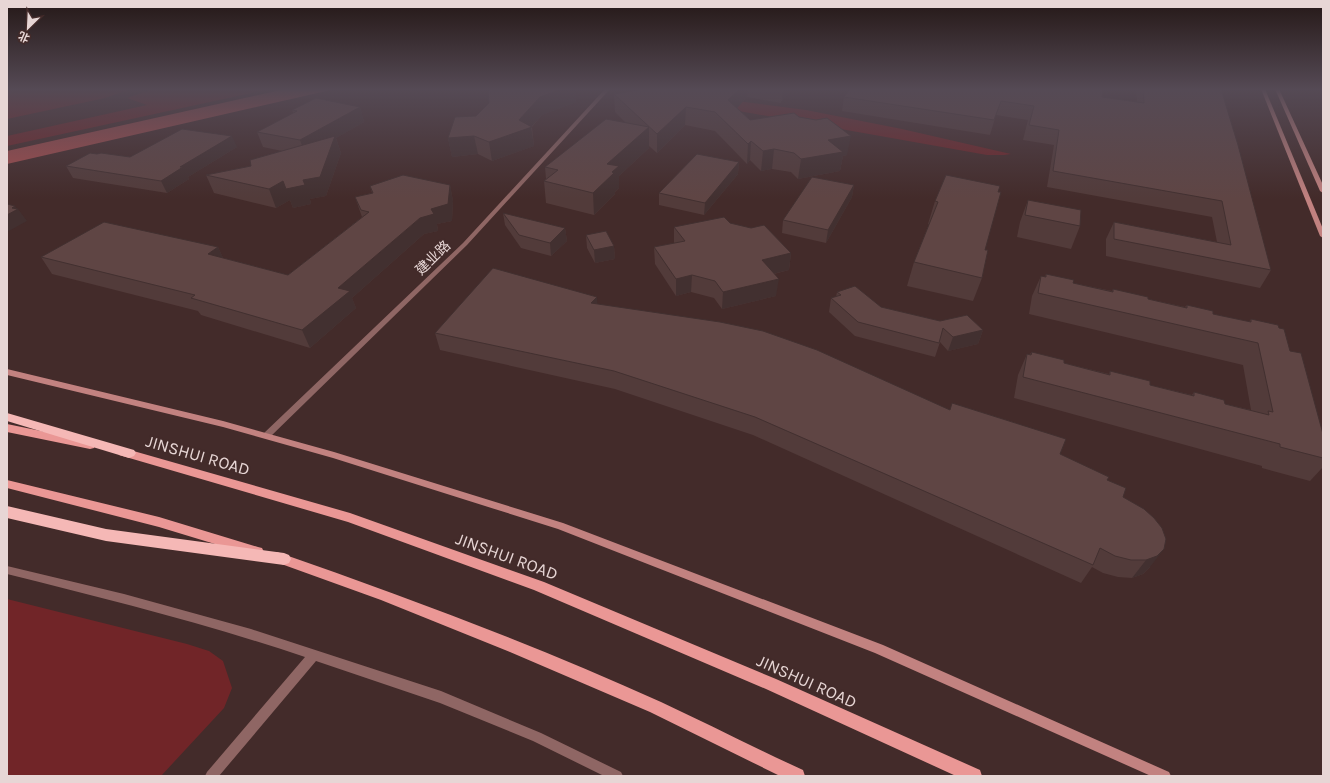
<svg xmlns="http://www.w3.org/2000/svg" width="1330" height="783" font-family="Karla,'Noto Sans SC',sans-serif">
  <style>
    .green { fill: #712528 }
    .water { fill: #a64d4d }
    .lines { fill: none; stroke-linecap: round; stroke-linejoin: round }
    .street { fill: #8f6664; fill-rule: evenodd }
    .secondary { fill: #c28280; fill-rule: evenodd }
    .primary { fill: #ea9795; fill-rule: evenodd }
    .highway { fill: #f5b8b6; fill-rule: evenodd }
    .wall { fill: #523b3a }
    .shaded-wall { fill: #423030 }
    .building { fill: #5f4544; stroke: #423030 }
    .labels { text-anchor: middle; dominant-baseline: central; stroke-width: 4; stroke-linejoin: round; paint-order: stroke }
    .street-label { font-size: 14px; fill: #e7d6d5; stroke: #432b2a }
    .near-street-label { font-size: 17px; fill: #e7d6d5; stroke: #432b2a }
  </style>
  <rect width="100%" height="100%" fill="#432b2a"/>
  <!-- green -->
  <g class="green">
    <path d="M7 89H131L105 98 7 119Z"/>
    <path d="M153 89H270L7 146V136L147 105 127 98Z"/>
    <path d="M635 89 653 90 806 110 902 129 1011 154 1004 155H987L677 100 632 91Z"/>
    <path d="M7 599 187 644 209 651 223 661 232 688 224 708 161 776H7Z"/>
  </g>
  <!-- water -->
  <path class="water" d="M285 89H335L7 164V151Z"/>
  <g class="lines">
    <!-- street -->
    <g class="street">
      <path d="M605 89H610L467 245 269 438H263L262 436 263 434 463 243Z"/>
      <path d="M7 566 124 594 251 629 441 691 541 733 621 772 623 776H604L533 741 440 703 316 661 219 776H205L207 772 305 657C207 624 107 599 7 574Z"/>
    </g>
    <!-- secondary -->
    <g class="secondary">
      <path d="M1261 89H1265L1323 229V238L1320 236Z"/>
      <path d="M1275 89H1279L1323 185V193L1320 191Z"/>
      <path d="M7 369 223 421 334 452 563 523 883 645 1169 772 1171 776H1151L875 653 558 529 333 458 223 427 7 375Z"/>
    </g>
    <!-- primary -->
    <g class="primary">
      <path d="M7 424 90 441 94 442 95 445 94 448 90 449 7 432Z"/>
      <path d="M123 448 350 513 544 582 776 679 980 770 982 776H956L766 689 534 590 348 522 119 455 118 452 119 449Z"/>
      <path d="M7 480 159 517 258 547 262 548 264 552 262 556 258 557 159 527 7 488Z"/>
      <path d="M277 552C406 597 536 645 661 702 708 724 755 748 803 770L805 776H780L650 712 510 652 381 600 273 561 271 557 273 553Z"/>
    </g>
    <!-- highway -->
    <g class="highway">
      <path d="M7 413 134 450 136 453 134 456 129 458 7 421Z"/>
      <path d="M7 506 106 529 284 553 289 555 291 559 289 563 284 565 106 541 7 518Z"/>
    </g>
  </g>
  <!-- wall -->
  <g class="wall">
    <path d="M639 89H792L782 101H781V103L747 97 737 108 750 120 847 155 843 156 840 171 798 179 791 172 772 169 761 171 750 160 747 164 715 131 685 125 657 153 649 146V148L619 176V188L615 192V194L594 215 546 203 544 181 546 179 545 167 626 123 615 112 614 94 638 90Z"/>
    <path d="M1136 89H1221L1271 270 1260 288 1106 256V239L1114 222 1217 242 1212 217 1047 187 1054 145 1023 140 1028 120 996 115 990 135 842 111 844 97H1102L1137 102Z"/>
    <path d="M575 90 576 102 542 115 532 127 534 146 492 161 478 154 452 157 448 138 476 116Z"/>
    <path d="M360 107 364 122 336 138 341 153 326 196 310 199 311 204 293 208 290 200 276 208 214 193 206 175 251 166 282 151 263 147 257 132 293 113 292 110Z"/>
    <path d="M237 147 188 177 189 179 167 193 73 178 66 166 97 154 130 157Z"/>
    <path d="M739 162 738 174 704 215 659 205V193Z"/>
    <path d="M946 175 985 250 982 278 973 301 907 286 914 262 929 224H928L935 201Z"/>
    <path d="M450 185 453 201 452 221 437 224 438 231 424 234 352 298 356 308 310 348 201 315 198 311 52 274 41 257 218 247 223 258 288 275 362 217 355 197 372 193 370 186Z"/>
    <path d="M854 185 852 197 826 243 782 233 783 220Z"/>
    <path d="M1028 200 1080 226 1071 249 1017 237 1020 222Z"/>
    <path d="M503 213 565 228 567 241 551 256 521 248 505 225Z"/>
    <path d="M730 223 791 253 789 270 774 274 776 296 722 309 714 298 691 292 676 296 655 264 654 247 674 243V227Z"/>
    <path d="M586 235 614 246 615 259 595 263 587 248Z"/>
    <path d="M1046 274 1073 283 1112 291 1113 289 1148 299 1185 307 1187 305 1213 314 1249 322 1251 319 1279 328 1290 351 1323 434V467L1310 481 1262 468V466L1014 398 1018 375 1027 354H1030L1032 352 1064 363 1109 374 1110 371 1150 385 1192 395 1194 392 1225 404 1251 410 1243 365 1029 314 1032 296 1041 276 1045 277Z"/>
    <path d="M837 292 881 307 940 321 983 330 978 344 948 351 940 342 935 357 855 336 829 312 831 298 836 297Z"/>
    <path d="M597 297V304L950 410 1060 454 1107 480 1123 497 1150 567 1143 574 1132 578 1118 577 1103 573 1092 567 1081 583 753 435 615 389 440 350 435 333Z"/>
  </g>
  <!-- shaded-wall -->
  <g class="shaded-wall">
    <path d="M561 89H577L575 90 576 102 542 115 531 127 534 146 492 161 489 142 519 120 540 97Z"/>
    <path d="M739 89H748L747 97 727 119 728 100Z"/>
    <path d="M783 89H792L782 101Z"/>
    <path d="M360 107 364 122 336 138 341 153 326 196 310 199 311 204 293 208 290 200 276 208 269 189 283 181 306 156 300 140Z"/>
    <path d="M686 107 685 125 657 153V134Z"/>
    <path d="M649 127V148L619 176V188L615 192V194L594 215 593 193 607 164Z"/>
    <path d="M232 136 237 147 188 177 189 179 167 193 161 181 180 167Z"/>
    <path d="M474 136 478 154 452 157 448 138Z"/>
    <path d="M851 136 847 155 843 156 840 171 798 179 801 159 828 140Z"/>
    <path d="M751 141 750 160 747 164 748 144Z"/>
    <path d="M774 149 772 169 761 171 763 151Z"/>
    <path d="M739 162 738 174 704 215 705 203Z"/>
    <path d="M450 185 453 201 452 221 437 224 438 231 424 234 352 298 356 308 310 348 302 330 338 288 431 209Z"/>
    <path d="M854 185 852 197 826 243 828 230Z"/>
    <path d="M15 206 17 209H18L27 221 7 232V215L12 208Z"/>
    <path d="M565 228 567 241 551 256 550 243Z"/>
    <path d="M614 246 615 259 595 263 594 250Z"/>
    <path d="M218 247 226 264 208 254Z"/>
    <path d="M791 253 789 270 760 277 762 260Z"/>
    <path d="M692 275 691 292 676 296V279Z"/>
    <path d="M779 279 776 296 722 309 723 292Z"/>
    <path d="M597 297 598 314 591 303Z"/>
    <path d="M983 330 978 344 948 351 953 337Z"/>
    <path d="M1164 549 1150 567 1143 574 1132 578 1146 560Z"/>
  </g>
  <!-- building -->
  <g class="building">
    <path d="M488 89H562L540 97 519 120 532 127 489 142 474 136 448 138 455 117 476 116 489 103Z"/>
    <path d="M639 89H739L728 100 750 120 794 113 799 117 816 120 827 118 851 136 828 140 843 152 801 159 794 153 774 149 763 151 751 141 748 144 715 112 686 107 657 134 614 94 638 90Z"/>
    <path d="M850 89H1103L1102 97 1144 103 1143 89H1221L1238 145 1271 270 1114 239V222L1231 245 1222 201 1053 171 1059 130 1029 125 1034 106 1001 101 994 120 844 97Z"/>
    <path d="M316 98 360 107 300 140 257 132 297 111 292 110Z"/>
    <path d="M606 119 649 127 607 164 619 166 612 172 614 173 593 193 544 181 558 170 545 167Z"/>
    <path d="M182 129 232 136 180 167H183L161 181 66 166 90 153 97 154 101 153 130 157Z"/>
    <path d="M335 136 320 177 303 180 305 185 286 189 283 181 269 189 206 175 251 166 250 160Z"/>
    <path d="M697 154 739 162 705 203 659 193Z"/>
    <path d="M403 175 450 185 448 204 431 209 434 214 420 218 338 288 350 291 302 330 191 298 195 295 41 257 104 222 218 247 208 254 288 275 369 212 361 210 355 197 373 193 370 186Z"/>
    <path d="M946 175 1000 186 998 192H1001L985 250H988L982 278 914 262 938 202 935 201Z"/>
    <path d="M812 177 854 185 828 230 783 220Z"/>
    <path d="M1028 200 1081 210 1080 226 1025 215Z"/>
    <path d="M7 204 15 206 12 208 18 209 7 215Z"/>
    <path d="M503 213 565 228 550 243 519 235Z"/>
    <path d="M724 217 730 223 751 228 764 225 791 253 762 260 779 279 723 292 715 281 692 275 676 279 654 247 685 241 674 227Z"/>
    <path d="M606 231 614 246 594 250 586 235Z"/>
    <path d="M493 268 597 297 591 303 720 322 763 331 817 350 950 410 952 403 1066 439 1060 454 1109 477 1107 480 1126 488 1123 497 1144 509 1154 518 1162 528 1166 539 1164 549 1157 556 1146 560H1131L1115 556 1100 548 1093 565 755 417 614 371 435 333Z"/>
    <path d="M1046 274 1074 280 1073 283 1113 292V289L1148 297V299L1187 308V305L1213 311V314L1251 322V319L1278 325 1279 328 1284 329 1290 351 1301 353 1323 434V458L1280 447V444L1023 377 1027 354 1031 355 1032 352 1064 360V363L1110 375V371L1150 381V385L1194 396V392L1224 400 1225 404 1269 415 1268 411 1273 412 1258 343 1038 293 1041 276 1046 277Z"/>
    <path d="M855 286 881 307 940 321 967 315 983 330 953 337 943 328 939 343 858 322 831 298 841 295 837 292Z"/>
  </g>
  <!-- sky -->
  <linearGradient id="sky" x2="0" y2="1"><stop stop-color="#251817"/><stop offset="0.45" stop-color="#554a55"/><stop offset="1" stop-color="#554a55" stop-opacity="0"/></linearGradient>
  <rect width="1330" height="199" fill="url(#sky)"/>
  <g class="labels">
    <!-- street labels -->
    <g class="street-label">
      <text transform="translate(433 258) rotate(-44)">建业路</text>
    </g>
    <!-- near-street labels -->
    <g class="near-street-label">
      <text transform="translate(198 455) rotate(16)">JINSHUI ROAD</text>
      <text transform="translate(507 556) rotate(20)">JINSHUI ROAD</text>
      <text transform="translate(807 681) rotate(24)">JINSHUI ROAD</text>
    </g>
  </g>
  <!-- border -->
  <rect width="1330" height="783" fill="none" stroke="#e7d6d5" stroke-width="16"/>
  <!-- north arrow -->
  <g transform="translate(28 28) rotate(204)" stroke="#432b2a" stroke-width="3" paint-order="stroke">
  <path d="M0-3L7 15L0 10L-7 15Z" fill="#e7d6d5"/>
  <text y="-6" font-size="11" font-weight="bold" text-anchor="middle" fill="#e7d6d5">北</text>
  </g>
</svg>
